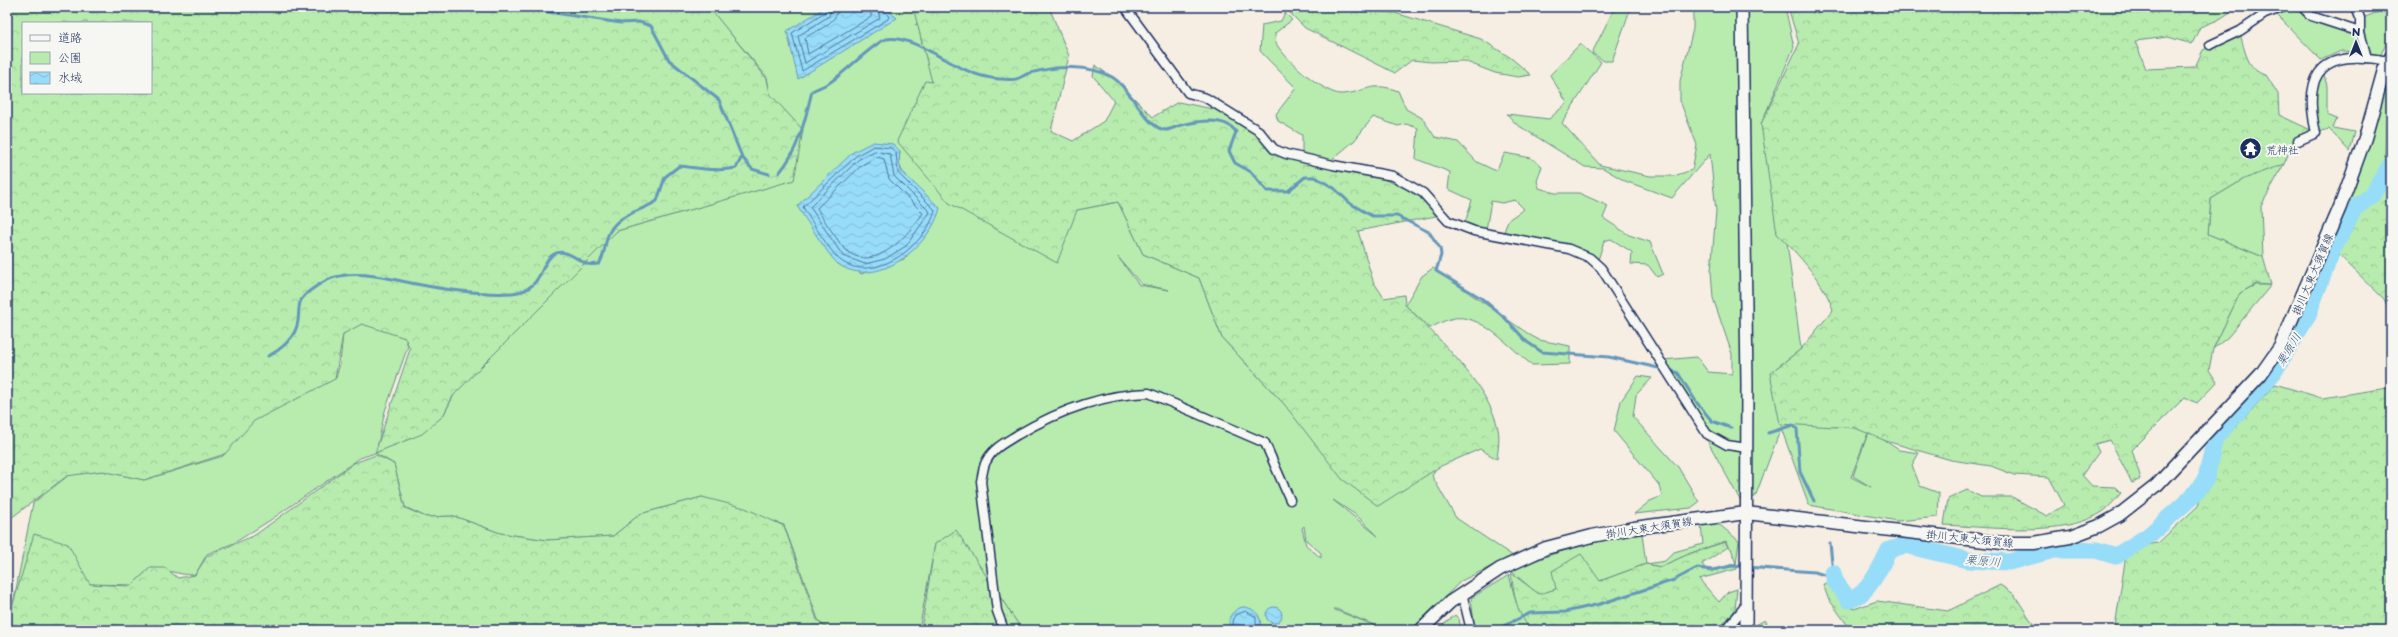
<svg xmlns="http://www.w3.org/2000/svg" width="2398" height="637" font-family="'Playpen Sans','Klee One',sans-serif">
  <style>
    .green { fill: #b7ecae; stroke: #698e86; fill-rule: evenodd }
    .forest { fill: url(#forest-crowns); stroke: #698e86; fill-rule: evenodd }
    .water { fill: url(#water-waves); stroke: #6597bb }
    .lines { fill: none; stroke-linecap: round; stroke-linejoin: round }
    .shore { stroke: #4d749c; stroke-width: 1 }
    .stream { stroke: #6597bb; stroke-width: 3 }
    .river { stroke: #97dcf9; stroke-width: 17 }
    .minor-casing { stroke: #1b2f5e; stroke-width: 11 }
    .tertiary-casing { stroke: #1b2f5e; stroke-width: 14 }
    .secondary-casing { stroke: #1b2f5e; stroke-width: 15 }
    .minor { stroke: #f6f6f2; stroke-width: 8 }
    .tertiary { stroke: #f6f6f2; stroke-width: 11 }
    .secondary { stroke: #f6f6f2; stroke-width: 12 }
    .labels { text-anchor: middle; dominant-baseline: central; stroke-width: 4; stroke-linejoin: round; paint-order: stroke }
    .poi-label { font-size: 11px; fill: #1b2f5e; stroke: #f6f6f2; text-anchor: start }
    .street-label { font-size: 11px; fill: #1b2f5e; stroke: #f6f6f2 }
    .water-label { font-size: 12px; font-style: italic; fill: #3a5a85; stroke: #f6f6f2 }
  </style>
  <defs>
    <pattern id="forest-crowns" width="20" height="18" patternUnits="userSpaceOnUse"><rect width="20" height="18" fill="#b7ecae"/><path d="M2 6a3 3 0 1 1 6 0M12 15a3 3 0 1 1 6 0" fill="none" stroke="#9dcb98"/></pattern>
    <pattern id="water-waves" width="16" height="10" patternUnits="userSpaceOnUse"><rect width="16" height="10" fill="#97dcf9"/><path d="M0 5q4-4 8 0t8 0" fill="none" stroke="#82bdd8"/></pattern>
  </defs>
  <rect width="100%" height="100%" fill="#f6ede3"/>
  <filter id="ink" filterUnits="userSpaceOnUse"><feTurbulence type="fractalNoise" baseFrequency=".025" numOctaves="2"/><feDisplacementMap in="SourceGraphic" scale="8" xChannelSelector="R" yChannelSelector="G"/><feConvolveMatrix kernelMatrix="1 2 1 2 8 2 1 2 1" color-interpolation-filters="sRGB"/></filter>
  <g filter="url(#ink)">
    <!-- green -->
    <g class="green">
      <path d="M708 7H913L918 22 915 25 918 23C921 44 928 62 933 83L1077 210 1118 202 1143 254 1199 278 1222 338 1284 404 1438 464 1432 476 1456 518 1513 556 1461 581 1411 630H1022L956 531 935 544 919 630H829L819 622 784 525 702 497 640 514 613 536 547 540 500 533 454 516 426 517 405 507 394 464 375 453 360 458 269 521 234 543 207 554 195 575C177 575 167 569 150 568L132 585 90 584 13 604 33 503 69 475 102 471 144 480 223 456 242 431 276 400 304 388 336 378 340 363 343 334 359 323 392 331 405 338 408 346 385 411 376 453 443 416 455 393 617 231 772 186 781 108 770 94 767 77ZM900 151C899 161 898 168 906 175L907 256 904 259 861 274 798 206ZM1118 257 1141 284 1169 290 1139 285ZM1333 500 1356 515 1378 536ZM1304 526 1306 540 1321 553V558L1306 545 1302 528ZM1334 609H1336L1376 626 1335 610Z"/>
      <path d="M1615 7H1631L1612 61H1604L1592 53Z"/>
      <path d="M1698 7H1785L1794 47 1761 124 1787 243 1801 349 1770 373 1855 428 1870 431 1899 450 1919 453 1912 465 1920 486 1939 493 1938 517 1898 521 1809 505 1781 428 1755 497 1740 500 1663 360 1697 357 1708 372 1732 374V354L1713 298 1711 271 1716 211 1710 154 1672 198 1625 181 1603 168 1585 167 1516 124 1507 114 1549 119 1567 103 1550 75 1580 44 1601 62 1562 123 1600 165 1650 176H1674L1692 170 1697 145 1680 101V81L1693 29V15ZM1868 433 1853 476 1871 487 1851 477Z"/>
      <path d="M2288 7H2301L2357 34 2362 52 2341 51 2321 60 2277 15Z"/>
      <path d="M2391 7V34L2380 56 2368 52 2360 19Z"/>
      <path d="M1285 13 1292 20 1275 33C1275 37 1275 42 1277 45 1286 60 1324 93 1340 94 1364 94 1370 80 1398 91L1406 109 1422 118 1435 137 1458 142 1477 162 1496 171 1505 153 1531 158 1542 166 1537 181 1539 188 1555 193H1579L1608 206 1603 218 1629 235 1650 242 1663 274 1657 277 1648 265 1631 264 1632 252 1611 239 1604 241 1598 260 1569 247 1504 232 1508 220 1524 209 1515 200 1502 203 1491 201 1486 230 1465 223 1472 200 1448 189 1450 172 1416 159 1418 128 1406 124 1398 126 1373 117 1354 141 1329 162 1302 157V135L1278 121 1276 114 1296 88 1260 51 1262 25 1281 21Z"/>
      <path d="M2391 69V113L2389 90 2386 121 2385 156 2391 124V169L2385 179 2384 171 2345 213 2373 134Z"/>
      <path d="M2323 71 2327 86V115L2337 119 2333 128 2354 132 2349 151 2329 129 2316 133C2313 110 2311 92 2323 71Z"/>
      <path d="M2284 164 2261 206 2263 257 2208 234 2211 199 2244 179Z"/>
      <path d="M1433 268 1530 335 1539 340 1570 346V364L1532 365C1511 349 1479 310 1450 319 1443 321 1436 325 1430 328L1405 305 1422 276Z"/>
      <path d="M2255 285H2271L2228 337 2213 349 2240 293Z"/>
      <path d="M1638 376 1652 378 1636 395 1633 417 1678 467 1699 502 1691 508 1634 514 1650 501 1662 496 1659 485 1614 431 1621 401Z"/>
      <path d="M1701 525H1720L1739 541 1736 564 1731 548 1728 547 1726 541 1691 553 1660 567 1647 564 1665 561 1674 552 1703 544Z"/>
      <path d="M1642 534 1646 564 1600 581 1556 589 1539 595 1511 571C1559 549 1592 542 1642 534Z"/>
      <path d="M1509 575 1516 602 1530 630H1475L1471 598Z"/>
      <path d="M1455 615 1459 619 1461 630H1441L1443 625Z"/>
    </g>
    <!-- forest -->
    <g class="forest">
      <path d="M7 7H709L767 79 770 94 803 130 794 180 617 231 478 370 453 396 443 416 422 434 375 453 410 349 405 338 362 324 343 334 335 379 254 421 225 454 144 480 102 471 67 476 7 521ZM23 23H151V93H23Z"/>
      <path d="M913 7H1013L1015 13 1030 7H1049L1069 56 1051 131 1073 141 1104 121 1114 101 1093 76 1095 65 1117 81 1153 117 1178 102 1218 110 1248 124 1266 145 1371 174 1426 197 1436 216 1358 231 1373 281 1384 298 1404 295 1405 305C1435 334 1490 387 1498 429 1500 438 1498 450 1497 459L1480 449 1441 466 1378 506 1342 479 1284 404 1222 338 1199 278 1143 254 1118 202 1077 210 1057 263 949 203 897 141 925 81 932 82Z"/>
      <path d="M1284 7 1395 13 1481 39 1511 58 1531 75 1518 77 1495 73 1464 61 1431 62 1412 60 1395 73 1305 28Z"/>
      <path d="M1788 7H2238L2218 20 2200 27 2192 44 2168 37 2135 41 2146 69 2195 67 2203 50 2240 34C2245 50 2247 71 2266 75L2278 94 2279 115 2313 131 2293 143 2284 164 2244 179 2211 199 2208 234 2263 257 2271 285 2256 284 2240 293 2213 349 2209 370 2217 382 2197 403 2185 397 2132 450 2141 479 2132 483 2110 440 2095 444 2099 452 2082 475 2092 486 2115 487 2121 493C2116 499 2110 506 2104 511 2065 538 1989 527 1944 525L1948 499 1967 490 1981 497H2012L2047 516 2064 505 2049 477 2014 475 1991 466 1951 460 1886 441 1855 428 1780 424 1770 373 1801 349 1833 310C1826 285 1797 252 1777 234L1761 124 1799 44Z"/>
      <path d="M2391 172V314L2384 299 2337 253 2355 216Z"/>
      <path d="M2275 384 2322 398 2388 388 2391 385V630H2110L2115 627 2127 548 2158 543 2198 506 2216 444 2230 433Z"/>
      <path d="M376 455 394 464 405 508 426 517 454 516 500 533 547 540 613 536 640 514 702 497 745 508 784 526 817 620 829 630H7V601L13 604 34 534 68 544 90 584 131 586 150 568H165L178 578 195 575 207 556 255 535 354 463Z"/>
      <path d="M956 530 1022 630H921L935 544Z"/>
      <path d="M1725 542 1728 547 1702 564 1708 572 1736 563 1737 569 1699 579 1719 602 1728 592 1737 589 1735 610 1718 630H1533C1516 617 1514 592 1511 573L1539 594 1556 589 1552 571 1581 554 1600 581 1646 564 1660 567 1691 553Z"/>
      <path d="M1831 583 1854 609 1877 601 1948 611 2000 585 2014 594 2037 630H1851L1828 598 1823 584Z"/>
      <path d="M1765 620 1771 630H1752V627Z"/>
    </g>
    <!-- water -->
    <g class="water">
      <path d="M826 7H884L897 18 798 79 787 31Z"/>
      <path d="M873 142 893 144 900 151 899 162 901 171 940 208C931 246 876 291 838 264 831 259 803 215 797 206L853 152Z"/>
      <path d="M1242 607C1255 607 1264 617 1259 630H1231C1226 619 1231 611 1242 607Z"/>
      <circle cx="1274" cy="615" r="8"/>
    </g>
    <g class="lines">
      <!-- shore -->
      <g class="shore">
        <path d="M827 7 825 12 792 33 802 71 888 19 889 17 882 7"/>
        <path d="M832 7 829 16 798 36 805 63 880 18 877 7"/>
        <path d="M838 7C838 24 816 30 805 38L808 54 871 17V7"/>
        <path d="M874 146 891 148 896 152 898 173 935 210C928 244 873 286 840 260 832 254 808 216 803 207L856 156Z"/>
        <path d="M875 151 890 154 894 176 930 212 906 246 885 259 865 264 843 256 810 207 858 160Z"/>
        <path d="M877 157 884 159 889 179 923 213C909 234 875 274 847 251 841 246 821 216 817 208L862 165Z"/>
        <path d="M1234 630 1233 622 1235 615 1246 611 1256 617V630"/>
      </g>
      <!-- stream -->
      <g class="stream">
        <path d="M536 7 548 12 621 23 639 22 651 26 669 60 719 100 742 157 752 169 769 174"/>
        <path d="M779 173C799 150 805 120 812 91 818 88 824 86 829 83 841 76 876 41 886 39 917 34 958 75 992 78 996 79 1014 80 1016 79 1021 78 1025 74 1030 73 1056 66 1088 64 1112 77 1131 88 1146 128 1165 130 1170 130 1177 126 1182 125 1198 121 1225 116 1236 132L1229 151 1235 163 1251 172 1267 191H1288L1305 177H1315L1334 188 1351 204 1372 216H1397L1429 232 1440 248 1441 255 1436 271 1481 298 1505 318 1527 342 1542 352 1609 357 1663 369"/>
        <path d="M268 356C281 350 296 337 298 321 299 315 298 306 301 300 307 291 318 285 327 280 355 268 389 279 416 284 447 290 481 295 512 293 544 291 539 262 554 254 566 248 577 260 587 264 591 265 596 264 599 264 606 254 604 241 610 231 619 214 642 211 657 201L665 177 679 166C699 168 717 172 736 168L742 157"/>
        <path d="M1669 370 1678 373 1697 403 1712 421 1731 428"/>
        <path d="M1768 433 1793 425 1797 429 1800 472 1814 501"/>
        <path d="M1495 630 1530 613 1565 612 1600 604 1674 580 1697 568 1712 570 1732 566 1814 572 1825 575 1833 573 1830 543"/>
      </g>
      <!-- river -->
      <g class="river">
        <path d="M2167 519 2193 496 2206 479 2215 438 2274 372 2307 317 2332 251 2354 209 2372 195 2391 164"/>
        <path d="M1833 573 1835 581 1849 600C1868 596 1881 566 1889 550L1905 545 1968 560 2009 562 2054 550H2096L2116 556 2148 536 2163 523"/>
      </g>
      <defs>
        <g id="minor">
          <path d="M1125 7 1188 93 1206 98 1259 131 1274 149 1286 154 1333 165 1393 176 1423 193 1448 221 1474 231 1569 249 1590 258 1601 268 1707 434 1727 445 1747 448"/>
          <path d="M2302 7 2311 16 2360 32 2367 58"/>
          <path d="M2356 7 2360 18V32"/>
          <path d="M2210 45 2240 31 2265 14 2284 7"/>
          <path d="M2298 141 2316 133C2301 69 2325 49 2388 61"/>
          <path d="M1462 593 1471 630"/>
          <path d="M1004 630 997 611 981 481C983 474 983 465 987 460 993 448 1006 442 1017 435 1058 411 1101 394 1149 393L1265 443 1290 500"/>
          <path d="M1726 630 1746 605"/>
        </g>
        <path id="tertiary" d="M1742 7 1747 384 1746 630"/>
        <path id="secondary" d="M1421 630 1450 602 1500 569 1546 548 1592 536 1634 528 1746 513 2002 543H2034L2070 537 2099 526 2119 515 2156 486 2261 374 2280 347 2340 207 2365 138 2384 70 2391 57"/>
      </defs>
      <!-- minor casing -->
      <use href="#minor" class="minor-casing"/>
      <!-- tertiary casing -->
      <use href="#tertiary" class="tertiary-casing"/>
      <!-- secondary casing -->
      <use href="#secondary" class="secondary-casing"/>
      <!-- minor -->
      <use href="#minor" class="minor"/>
      <!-- tertiary -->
      <use href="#tertiary" class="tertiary"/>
      <!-- secondary -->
      <use href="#secondary" class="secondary"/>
    </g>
  </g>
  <!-- icons -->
  <defs>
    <symbol id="temple-disc" viewBox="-11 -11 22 22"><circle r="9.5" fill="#1b2f5e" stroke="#f6f6f2"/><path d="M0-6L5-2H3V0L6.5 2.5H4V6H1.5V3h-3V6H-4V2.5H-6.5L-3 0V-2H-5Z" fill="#fff"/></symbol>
  </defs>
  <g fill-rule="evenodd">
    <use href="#temple-disc" x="2238" y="136" width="25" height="25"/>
  </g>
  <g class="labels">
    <!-- poi labels -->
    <g class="poi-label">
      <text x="2266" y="149">荒神社</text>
    </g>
    <!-- street labels -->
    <g class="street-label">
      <text transform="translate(2312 274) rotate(-67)">掛川大東大須賀線</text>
      <text transform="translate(1649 527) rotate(-9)">掛川大東大須賀線</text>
      <text transform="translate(1970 538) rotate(6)">掛川大東大須賀線</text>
    </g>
    <!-- water labels -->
    <g class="water-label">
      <text transform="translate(2288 349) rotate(-59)">栗原川</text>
      <text transform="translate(1983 560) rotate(5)">栗原川</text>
    </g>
  </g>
  <!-- margin -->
  <rect width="2398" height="637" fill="none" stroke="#f6f6f2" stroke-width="24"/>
  <rect x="12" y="12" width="2374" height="613" fill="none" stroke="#1b2f5e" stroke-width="1.5" filter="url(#ink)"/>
  <!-- legend -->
  <rect x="22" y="22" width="130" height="72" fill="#f6f6f2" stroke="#9ea6b7"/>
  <rect x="30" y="35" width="20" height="6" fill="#f6f6f2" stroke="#9ea6b7"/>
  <text x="58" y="42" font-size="12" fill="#1b2f5e">道路</text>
  <rect x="30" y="52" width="20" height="12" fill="#b7ecae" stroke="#9ea6b7"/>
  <text x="58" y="62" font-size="12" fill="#1b2f5e">公園</text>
  <rect x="30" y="72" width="20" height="12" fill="url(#water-waves)" stroke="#9ea6b7"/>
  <text x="58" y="82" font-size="12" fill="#1b2f5e">水域</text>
  <!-- north arrow -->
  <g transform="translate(2356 42)" stroke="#f6f6f2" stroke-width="3" paint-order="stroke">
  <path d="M0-3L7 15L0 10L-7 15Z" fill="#1b2f5e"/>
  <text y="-6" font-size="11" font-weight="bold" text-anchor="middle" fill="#1b2f5e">N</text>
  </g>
</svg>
